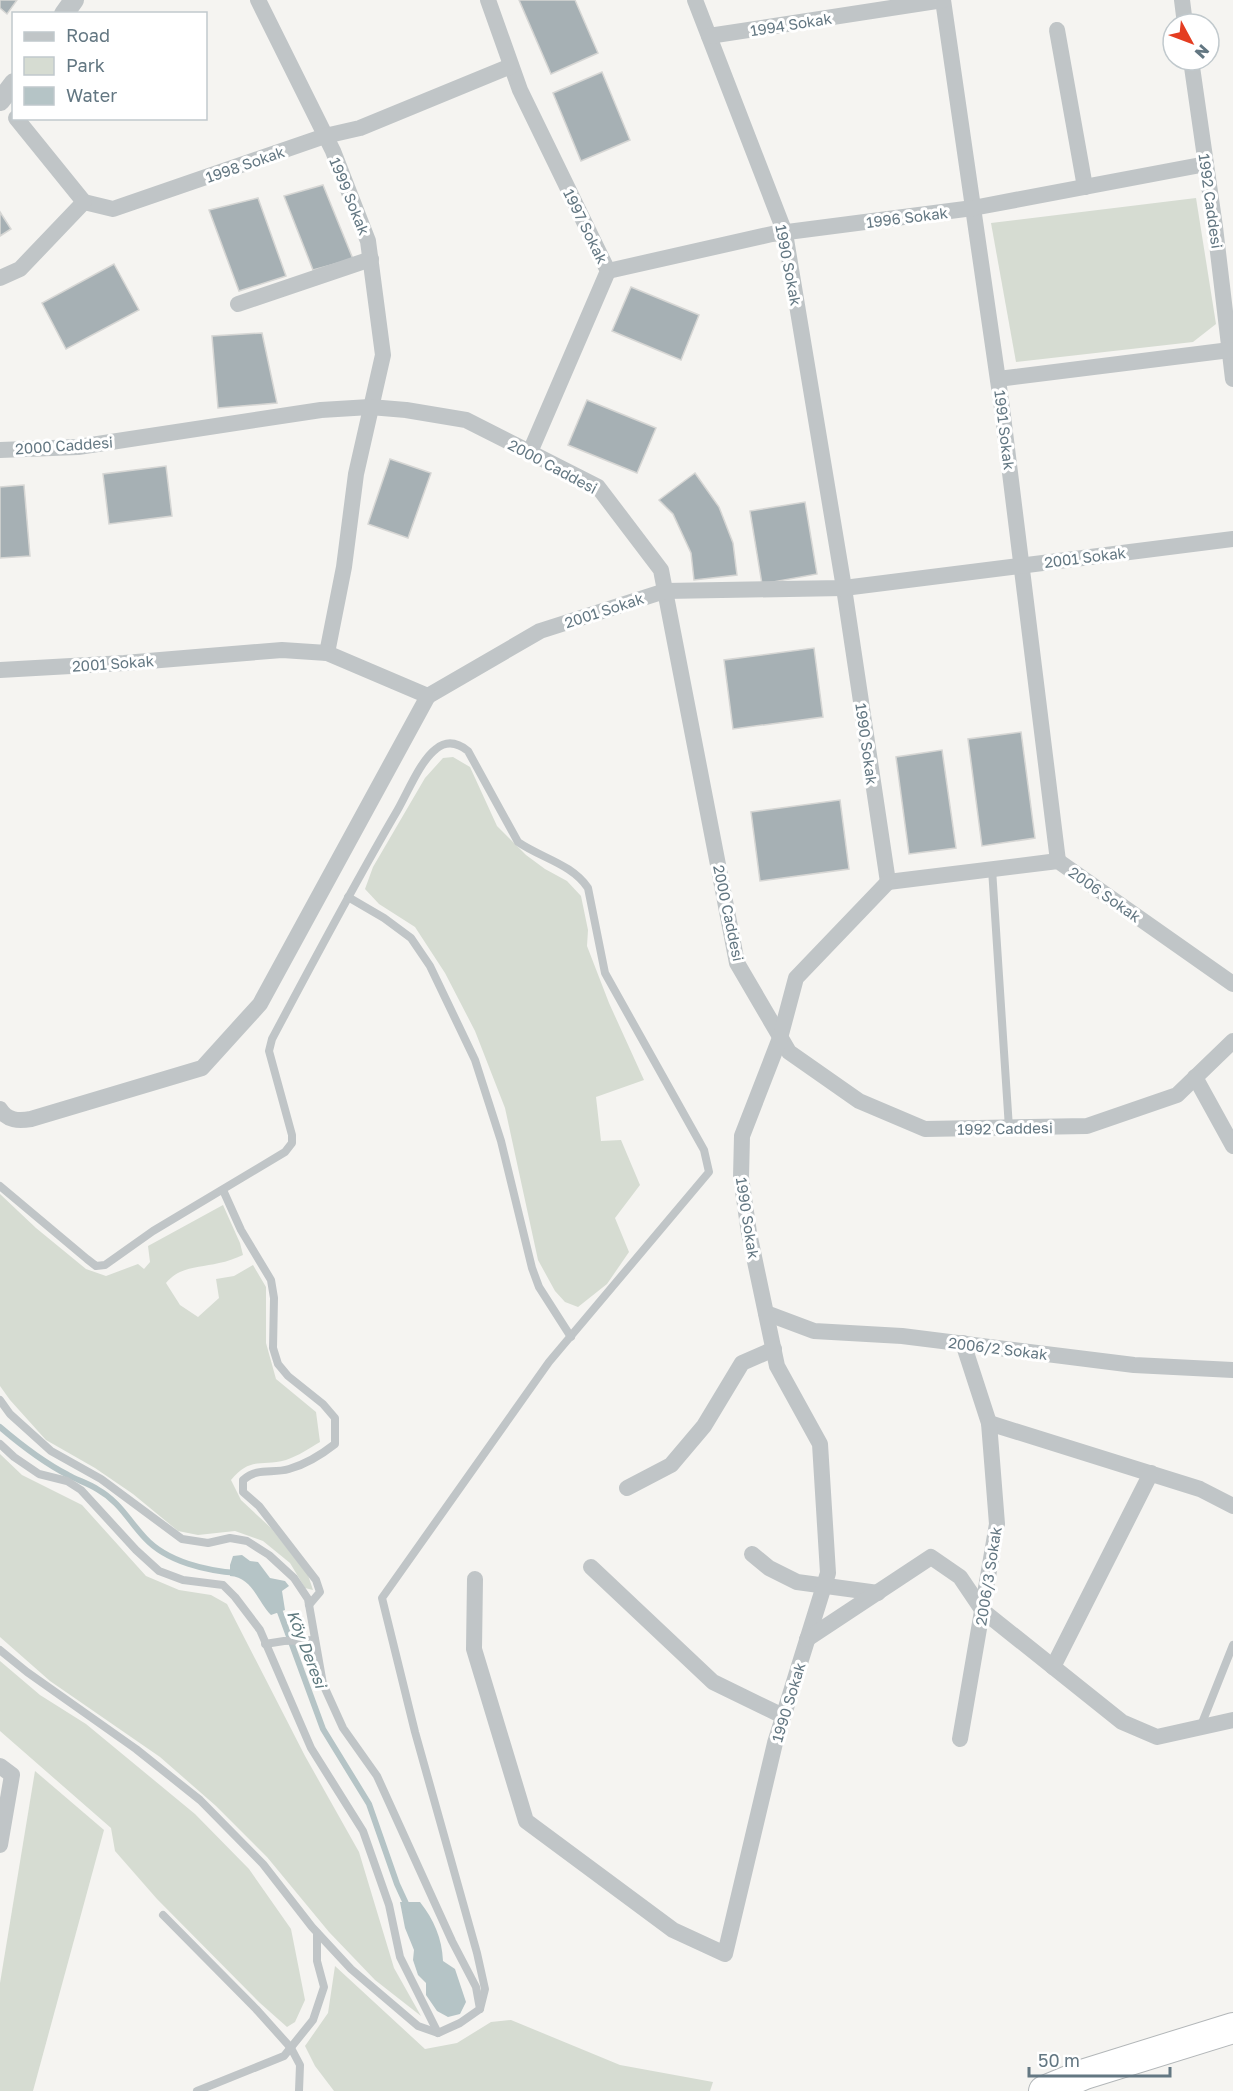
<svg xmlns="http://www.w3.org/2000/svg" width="1233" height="2091" font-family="'Golos Text',sans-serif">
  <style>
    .green { fill: #d6dcd2 }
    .water { fill: #b5c4c6 }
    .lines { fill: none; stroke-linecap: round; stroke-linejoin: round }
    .stream { stroke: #b5c4c6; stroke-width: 6 }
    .building { fill: #a6b0b4; stroke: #d6d6d4; stroke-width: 1.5 }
    .motorway-casing { stroke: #b3b7b9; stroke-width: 32 }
    .service { stroke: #c0c5c7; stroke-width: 8 }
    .minor { stroke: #c0c5c7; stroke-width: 16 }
    .tertiary { stroke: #c0c5c7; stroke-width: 20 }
    .motorway { stroke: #fff; stroke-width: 30 }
    .labels { text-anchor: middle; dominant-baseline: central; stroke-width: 6; stroke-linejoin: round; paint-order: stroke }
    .street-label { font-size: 15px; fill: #637782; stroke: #fff }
    .water-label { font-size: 16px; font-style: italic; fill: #5f7a7f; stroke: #fff }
  </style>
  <rect width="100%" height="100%" fill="#f5f4f1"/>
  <!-- green -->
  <g class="green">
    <path d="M1196 198 1216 324 1193 342 1016 362 991 223Z"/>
    <path d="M453 757 470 767 497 826 526 855 545 869 567 881 581 896 588 930 587 946 609 1003 644 1080 596 1097 601 1141 621 1140 640 1185 615 1218 629 1252 607 1284 578 1307 565 1302 555 1291 538 1260 505 1108 475 1031 445 973 415 927 379 904 365 889 373 867 425 778 443 758Z"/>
    <path d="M0 1194 36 1228 86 1269 106 1276 138 1264 144 1269 150 1262 148 1246 223 1205 240 1243 243 1255C235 1258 227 1262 219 1263 199 1268 180 1266 166 1283L180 1305 198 1317 219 1298 216 1279 234 1276 253 1265 266 1287V1343L276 1379 316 1412 320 1442C310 1448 298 1456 286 1460 261 1467 251 1456 231 1480L241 1500 271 1528 308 1575 313 1590 305 1588 290 1563 263 1541 235 1531 198 1535 178 1531 133 1494 95 1468 46 1440 10 1400 0 1386Z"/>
    <path d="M0 1454 22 1475 82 1505 146 1576 179 1590 211 1595 227 1604 305 1756 359 1852 394 1968 421 2016 375 1980 329 1932 267 1857 216 1806 160 1757 50 1681 0 1637Z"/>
    <path d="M0 1661 40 1695 86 1724 195 1814 249 1869 291 1929 305 2000 295 2022 287 2027 260 2003 157 1899 115 1851 111 1828 0 1731Z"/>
    <path d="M35 1771 104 1830 33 2091H0V1983Z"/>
    <path d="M335 1966 425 2049 457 2043 491 2022 511 2020 620 2065 713 2082 710 2091H334L315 2066 305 2046 328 2013Z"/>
  </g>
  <!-- water -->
  <g class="water">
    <path d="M242 1555 250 1561 258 1562 270 1578 285 1581 289 1586 282 1591 285 1610 271 1615C258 1602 252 1577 230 1576V1565L233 1556Z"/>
    <path d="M400 1902H420C434 1920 442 1938 443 1961L455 1969 466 2002 460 2014 448 2017 437 2011 426 1995V1983L418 1975 413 1960 414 1950 405 1928Z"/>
  </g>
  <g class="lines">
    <!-- stream -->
    <g class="stream">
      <path d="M0 1427C21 1445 43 1462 68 1475 77 1480 88 1483 97 1489 120 1502 128 1520 145 1538 167 1562 207 1571 238 1573"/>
      <path d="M276 1608 280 1612 323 1729 369 1804 397 1884 409 1910"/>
    </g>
  </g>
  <!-- building -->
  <g class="building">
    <path d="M0 0H17L7 14 0 8Z"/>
    <path d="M519 0H575L598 53 551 74Z"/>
    <path d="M602 72 630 140 581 161 553 93Z"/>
    <path d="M323 185 353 259 313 270 284 196Z"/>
    <path d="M258 198 286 276 239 291 209 210Z"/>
    <path d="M0 212 11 229 0 236Z"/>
    <path d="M114 264 139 310 66 349 42 303Z"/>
    <path d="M631 287 699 315 681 360 612 331Z"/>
    <path d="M262 333 277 403 218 408 212 336Z"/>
    <path d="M587 400 656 428 637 473 568 445Z"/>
    <path d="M390 459 431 473 408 538 368 524Z"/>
    <path d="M166 466 172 516 109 524 103 474Z"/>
    <path d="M695 473 719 507 733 543 737 575 694 580 691 553 673 514 659 500Z"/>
    <path d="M24 485 30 556 0 558V487Z"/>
    <path d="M805 502 817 574 762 584 750 511Z"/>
    <path d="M814 648 823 717 733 729 724 660Z"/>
    <path d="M1021 732 1035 838 982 846 968 739Z"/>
    <path d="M942 750 956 848 909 854 896 757Z"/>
    <path d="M840 800 849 869 760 881 751 812Z"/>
  </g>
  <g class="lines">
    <defs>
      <path id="motorway" d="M1044 2091 1085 2074 1233 2028"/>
    </defs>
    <!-- motorway casing -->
    <use href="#motorway" class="motorway-casing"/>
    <!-- service -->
    <g class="service">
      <path d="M992 869 1009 1128"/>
      <path d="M348 897 384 918 411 938 430 966 475 1060 501 1141 532 1268 539 1287 571 1337"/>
      <path d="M0 1186 87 1259 96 1266 105 1265 153 1231 285 1152 292 1143V1135L269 1051 272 1039C313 962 353 886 397 811 407 794 420 761 436 749 447 740 458 743 468 751L518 842C541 858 572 864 588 888L605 973 704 1150 709 1172 549 1362 382 1598 415 1732 477 1953 485 1989 480 2009"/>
      <path d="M223 1190 241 1230 271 1280 274 1298 273 1348 278 1364 288 1376 323 1404 335 1418V1444C321 1455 307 1464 289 1469 272 1474 258 1467 243 1480V1492L259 1506 316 1580 320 1592 309 1605"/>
      <path d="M0 1400 10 1414 51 1451 101 1479 182 1539 208 1543 230 1538 247 1541 269 1555 294 1578 308 1599 323 1684 343 1728 377 1776 452 1941 476 1987 480 2009 460 2023 438 2033 418 2026 351 1969 312 1927 263 1864 200 1800 136 1749 27 1672 0 1650"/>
      <path d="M0 1444 14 1457 39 1474 67 1481 81 1490 136 1550 159 1571 183 1580 223 1585 235 1597 260 1630 311 1748 363 1831 389 1905 400 1957 438 2033"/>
      <path d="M265 1644 284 1641 315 1640"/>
      <path d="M1200 1728 1233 1645"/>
      <path d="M163 1915 256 2009 291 2048 300 2065 299 2091"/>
      <path d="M197 2091 284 2056 313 2020 324 1987 317 1961V1933"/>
    </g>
    <!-- minor -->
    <g class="minor">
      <path d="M258 0 333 151 368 241 383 355 356 474 344 567 327 653"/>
      <path d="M488 0 520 90 608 271 530 452"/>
      <path d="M695 0 785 233 844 588 888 882"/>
      <path d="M943 0 1002 408 1058 861"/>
      <path d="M1182 0 1185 24"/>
      <path d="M1057 30 1085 187"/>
      <path d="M709 36 943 0"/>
      <path d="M1191 60 1215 227 1233 379"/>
      <path d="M16 118 84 202"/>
      <path d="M84 202 113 209 325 136 360 128 511 66"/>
      <path d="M608 271 772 234 973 208 1206 164"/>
      <path d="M0 278 20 269 84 202"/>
      <path d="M238 304 371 259"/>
      <path d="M998 379 1230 350"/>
      <path d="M0 450 78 447 321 410 370 407 406 410 466 420 598 487 661 570 737 963 789 1052 859 1101 925 1129 1087 1126 1177 1095 1233 1041"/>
      <path d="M0 670 124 663 282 650 327 653 428 696 540 631 665 591 844 588 1233 539"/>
      <path d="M888 882 1058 861 1233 984"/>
      <path d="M1195 1077 1233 1146"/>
      <path d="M0 1109C7 1121 19 1121 31 1119L202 1068 260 1004 428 696"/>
      <path d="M766 1313 814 1331 902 1336 1134 1365 1233 1370"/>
      <path d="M989 1423 1200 1489 1233 1506"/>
      <path d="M627 1488 671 1465 704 1426 742 1363 774 1349"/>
      <path d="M752 1554 769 1568 797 1582 878 1593"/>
      <path d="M591 1567 713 1682 783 1716"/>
      <path d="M475 1579 474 1649 526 1821 673 1930 725 1954 775 1743 828 1573 820 1444 777 1366 749 1233 741 1177 742 1136 780 1038 796 978 888 882"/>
      <path d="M807 1639 931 1557 960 1577 983 1611 1122 1722 1157 1737 1233 1720"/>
      <path d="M1053 1667 1151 1473"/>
      <path d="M960 1739 997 1524 989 1423 963 1343"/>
      <path d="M0 1766 12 1775 0 1845"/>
    </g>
    <!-- tertiary -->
    <g class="tertiary">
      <path d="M64 14 74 0"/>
      <path d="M0 101 14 83"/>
    </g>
    <!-- motorway -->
    <use href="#motorway" class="motorway"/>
  </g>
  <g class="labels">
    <!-- street labels -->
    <g class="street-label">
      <text transform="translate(791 24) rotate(-9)">1994 Sokak</text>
      <text transform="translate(245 164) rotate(-19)">1998 Sokak</text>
      <text transform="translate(350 196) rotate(68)">1999 Sokak</text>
      <text transform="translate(1211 201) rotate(82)">1992 Caddesi</text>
      <text transform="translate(907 217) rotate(-7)">1996 Sokak</text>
      <text transform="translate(586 226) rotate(64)">1997 Sokak</text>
      <text transform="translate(789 265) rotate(79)">1990 Sokak</text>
      <text transform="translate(1005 430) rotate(83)">1991 Sokak</text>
      <text transform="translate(64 445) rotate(-4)">2000 Caddesi</text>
      <text transform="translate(553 466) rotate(28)">2000 Caddesi</text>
      <text transform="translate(1085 557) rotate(-7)">2001 Sokak</text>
      <text transform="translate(604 610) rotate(-18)">2001 Sokak</text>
      <text transform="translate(113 663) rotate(-4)">2001 Sokak</text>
      <text transform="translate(867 744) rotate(82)">1990 Sokak</text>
      <text transform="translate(1105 894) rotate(35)">2006 Sokak</text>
      <text transform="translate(729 913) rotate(78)">2000 Caddesi</text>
      <text transform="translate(1005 1128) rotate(-1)">1992 Caddesi</text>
      <text transform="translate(748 1218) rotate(81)">1990 Sokak</text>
      <text transform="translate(998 1348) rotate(7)">2006/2 Sokak</text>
      <text transform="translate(988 1576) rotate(-81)">2006/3 Sokak</text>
      <text transform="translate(788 1702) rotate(-73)">1990 Sokak</text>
    </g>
    <!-- water labels -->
    <g class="water-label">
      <text transform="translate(307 1649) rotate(69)">Köy Deresi</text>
    </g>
  </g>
  <!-- legend -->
  <rect x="12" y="12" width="195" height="108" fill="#ffffff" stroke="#c1c9cd" stroke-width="1.5"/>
  <rect x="24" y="32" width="30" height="9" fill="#c0c5c7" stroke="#c1c9cd" stroke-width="1.5"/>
  <text x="66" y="42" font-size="18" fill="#637782">Road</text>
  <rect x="24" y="57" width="30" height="18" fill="#d6dcd2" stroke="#c1c9cd" stroke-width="1.5"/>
  <text x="66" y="72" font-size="18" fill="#637782">Park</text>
  <rect x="24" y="87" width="30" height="18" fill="#b5c4c6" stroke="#c1c9cd" stroke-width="1.5"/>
  <text x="66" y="102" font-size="18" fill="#637782">Water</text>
  <!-- north arrow -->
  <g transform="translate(1191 42) rotate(131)"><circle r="28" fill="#ffffff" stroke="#c1c9cd" stroke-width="1.5"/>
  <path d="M0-4.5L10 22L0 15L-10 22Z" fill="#e43d21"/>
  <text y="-9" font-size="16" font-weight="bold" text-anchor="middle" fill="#637782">N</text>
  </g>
  <!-- scale -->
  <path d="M1029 2067v9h141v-9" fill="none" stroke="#637782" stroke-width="3"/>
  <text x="1038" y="2067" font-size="18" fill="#637782" stroke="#ffffff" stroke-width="4.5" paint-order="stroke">50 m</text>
</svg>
